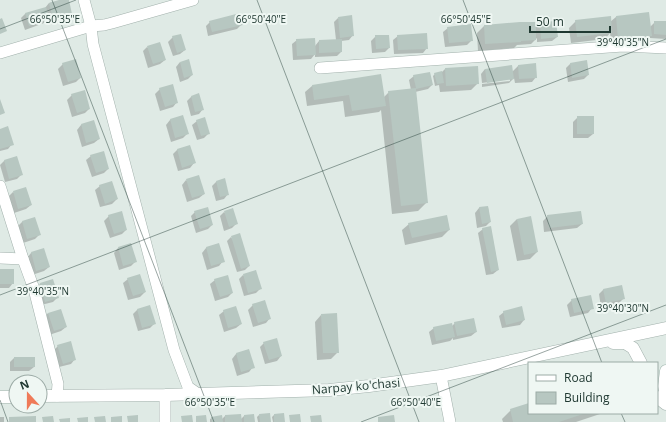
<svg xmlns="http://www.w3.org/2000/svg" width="666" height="422" font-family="'Open Sans',sans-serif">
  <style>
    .shadow { fill: #0003 }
    .building { fill: #b7c7c1 }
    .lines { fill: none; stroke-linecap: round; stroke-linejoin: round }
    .minor-casing { stroke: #a2b1ac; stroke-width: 12 }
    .tertiary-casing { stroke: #a2b1ac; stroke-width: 13 }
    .secondary-casing { stroke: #9eb5ad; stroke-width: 13 }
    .minor { stroke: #fff; stroke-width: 11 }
    .tertiary { stroke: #fff; stroke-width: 12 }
    .secondary { stroke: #fff; stroke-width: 12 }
    .ticks { fill: none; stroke: #203932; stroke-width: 1; stroke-opacity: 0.45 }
    .labels { text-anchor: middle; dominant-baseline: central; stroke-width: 4; stroke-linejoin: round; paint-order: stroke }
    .street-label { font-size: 12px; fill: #203932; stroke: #eff7f3 }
    .ticks-label { font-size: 10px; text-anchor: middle; fill: #203932; stroke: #eff7f3; stroke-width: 4; stroke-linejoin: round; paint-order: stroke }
  </style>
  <rect width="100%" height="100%" fill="#dfeae5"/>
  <!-- shadow -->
  <g class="shadow">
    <path d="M63 0H68L71 14 67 19 48 23 47 20 44 23 25 30 21 18 25 14 45 8 49 3Z"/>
    <path d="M616 17 650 27 655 22H666V39L650 38V37L644 43 612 46 610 33 605 39 571 43 569 28 576 21 610 22Z"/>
    <path d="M338 18 353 35 349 40 341 41V52L337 56 315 57V54L311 59 293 60 292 44 297 40 315 46 319 41 336 40 334 22Z"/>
    <path d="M210 22 242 24 237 29 208 36 206 26Z"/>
    <path d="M521 23 535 28 540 23 557 37 552 41 537 42V38L531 44 517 45 514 48 478 51 477 33 484 26Z"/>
    <path d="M448 28 472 40 467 45 445 47 443 32Z"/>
    <path d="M376 36 389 48 385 52 372 53 371 41Z"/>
    <path d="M398 36 427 48 423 53 394 54 393 40Z"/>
    <path d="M173 37 185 50 180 54 173 56 168 42Z"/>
    <path d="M147 47 165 60 160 64 148 68 143 51Z"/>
    <path d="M586 61 588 75 584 79 568 82 566 68 570 64Z"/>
    <path d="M180 62 192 75 188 79 180 82 176 67Z"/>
    <path d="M63 64 80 78 76 82 63 86 58 69Z"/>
    <path d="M535 64 536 77 532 82 515 83 514 78 509 83 482 87V84L510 81V79L482 83 481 74 485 69 512 72 518 66Z"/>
    <path d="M445 69 478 83 471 90 440 92 439 85 435 86 433 76 435 74 441 73Z"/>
    <path d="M414 76 432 85 428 89 415 92 427 202 418 211 392 214 381 110 379 112 345 117 343 101 307 106 305 92 312 86 384 97 389 92 411 90 409 80Z"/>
    <path d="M160 89 177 102 173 107 160 111 155 94Z"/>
    <path d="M72 95 89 109 85 113 72 117 67 100Z"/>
    <path d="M199 95 203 109 199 114 191 116 187 101 191 97Z"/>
    <path d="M182 116 188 133 183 138 171 142 166 125 170 120Z"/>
    <path d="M578 117 593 134 588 138H573V122Z"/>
    <path d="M197 121 209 133 204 138 197 140 192 125Z"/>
    <path d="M93 122 99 139 94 143 82 147 77 130 81 125Z"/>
    <path d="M0 130 12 144 8 149 0 151Z"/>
    <path d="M189 146 194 163 190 168 178 171 173 154 177 150Z"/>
    <path d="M91 156 108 169 104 173 92 177 86 160Z"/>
    <path d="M16 157 22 174 17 179 5 182 0 165 4 161Z"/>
    <path d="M186 180 204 194 199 198 187 202 182 185Z"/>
    <path d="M224 180 228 194 224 199 216 201 212 186 216 182Z"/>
    <path d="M100 186 117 199 112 204 100 207 95 190Z"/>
    <path d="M13 192 31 205 26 209 14 213 9 196Z"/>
    <path d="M488 207 490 222 486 226 477 228 475 213 479 208Z"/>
    <path d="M195 212 212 225 208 229 196 233 191 216Z"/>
    <path d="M224 212 236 224 232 228 224 231 220 216Z"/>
    <path d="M109 216 126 230 122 234 110 238 104 221Z"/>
    <path d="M548 216 582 224 577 228 544 232 543 221Z"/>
    <path d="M34 218 39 235 35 239 23 243 18 226 22 222Z"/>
    <path d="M517 219 537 252 530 259 517 261 510 226Z"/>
    <path d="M409 224 449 230 442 237 405 245 402 230Z"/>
    <path d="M483 229 498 270 493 274 486 275 478 233Z"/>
    <path d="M231 237 249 266 245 270 237 272 227 241Z"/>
    <path d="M218 244 223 261 219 266 207 270 202 253 206 248Z"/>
    <path d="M130 245 136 261 131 266 119 270 114 253 118 248Z"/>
    <path d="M43 250 49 267 44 271 32 275 27 258 31 253Z"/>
    <path d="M0 270 13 283 9 288H0Z"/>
    <path d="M243 275 261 288 256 293 244 296 239 279Z"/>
    <path d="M128 279 145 292 140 297 128 300 123 283Z"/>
    <path d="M52 280 58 297 53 302 41 305 36 288 40 284Z"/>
    <path d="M215 280 232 293 228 297 215 301 210 284Z"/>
    <path d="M621 286 624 298 619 303 601 307 599 294 603 290Z"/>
    <path d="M572 300 592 308 588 313 570 317 567 305Z"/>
    <path d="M253 305 270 318 266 323 253 327 248 310Z"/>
    <path d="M149 306 155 323 150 328 138 331 133 314 137 310Z"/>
    <path d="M224 311 241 324 236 328 224 332 219 315Z"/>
    <path d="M504 312 524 320 520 325 502 328 499 316Z"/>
    <path d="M48 313 66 327 61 331 49 335 44 318Z"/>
    <path d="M321 315 338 352 331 359 317 360 315 322Z"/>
    <path d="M455 323 476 332 471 336 453 340V338L450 341 432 345 429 332 434 328 452 326Z"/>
    <path d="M264 343 281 356 277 361 265 364 260 347Z"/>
    <path d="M58 346 75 359 71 364 59 367 54 350Z"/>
    <path d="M248 350 253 367 249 372 237 376 232 359 236 354Z"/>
    <path d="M14 358 34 367 29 371H10V362Z"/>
    <path d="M529 404V413H603L576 422H503L502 419 511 410Z"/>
    <path d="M240 415V420L244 416 253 415 254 422H210V419L212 418 221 420 225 416Z"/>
    <path d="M259 415 270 422H258L257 417Z"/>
    <path d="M274 415 284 422H273L272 417Z"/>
    <rect x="0" y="417" width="4" height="5"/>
  </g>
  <!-- building -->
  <g class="building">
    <path d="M59 0H69L72 14 53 19 49 3Z"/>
    <path d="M46 7 50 19 29 26 25 13Z"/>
    <path d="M649 12 652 36 618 40 616 16Z"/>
    <path d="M240 13 243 25 212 32 209 21Z"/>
    <path d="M352 15 354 36 340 38 338 17Z"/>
    <path d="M611 16 612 33 577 37 575 20Z"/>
    <path d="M2 18 7 31 0 34V19Z"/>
    <path d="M556 21 558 37 541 39 540 22Z"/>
    <path d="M654 21H666V35L654 34Z"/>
    <path d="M520 22H536V40L521 41V42L485 44 484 25Z"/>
    <path d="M471 24 473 41 449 43 447 27Z"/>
    <path d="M427 33 428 49 398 50 397 35Z"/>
    <path d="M181 34 186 50 177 53 172 36Z"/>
    <path d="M375 35H389L390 48 376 49Z"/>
    <path d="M315 38 316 55 297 56 296 39Z"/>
    <path d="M342 39V52L319 53V40Z"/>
    <path d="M160 42 166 60 153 64 147 46Z"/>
    <path d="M76 59 81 78 68 82 62 63Z"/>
    <path d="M189 59 193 75 184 78 180 62Z"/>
    <path d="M587 60 589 75 572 78 570 63Z"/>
    <path d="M536 63 537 78 519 79 518 65Z"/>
    <path d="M512 65 514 79 487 83 485 69Z"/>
    <path d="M478 66 479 84 446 86 445 68Z"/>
    <path d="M442 71 444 83 437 84 434 73Z"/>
    <path d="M430 72 433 85 416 89 428 203 401 206 388 91 416 88 413 75Z"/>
    <path d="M381 74 386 106 352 111 349 95 314 100 312 85Z"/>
    <path d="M173 84 178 103 165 107 159 88Z"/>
    <path d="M85 90 90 109 77 113 71 94Z"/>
    <path d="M199 93 204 110 195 112 191 96Z"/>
    <path d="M0 99 5 113 0 115Z"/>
    <path d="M183 115 189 134 175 138 170 119Z"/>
    <rect x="577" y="116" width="17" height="18"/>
    <path d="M205 117 210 134 201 136 196 120Z"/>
    <path d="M94 120 100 139 86 143 81 124Z"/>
    <path d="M8 126 14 145 0 149V129Z"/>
    <path d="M190 145 196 163 182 168 177 149Z"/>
    <path d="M104 151 109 169 96 173 90 155Z"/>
    <path d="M17 156 23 175 9 179 4 160Z"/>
    <path d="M199 175 205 194 192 198 186 179Z"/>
    <path d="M225 178 229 195 220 197 216 181Z"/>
    <path d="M112 181 118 199 105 204 99 185Z"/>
    <path d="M26 187 32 205 18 209 13 191Z"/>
    <path d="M488 206 491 222 482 224 479 207Z"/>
    <path d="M208 207 213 225 200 229 194 211Z"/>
    <path d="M233 208 238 224 229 227 224 211Z"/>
    <path d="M122 211 127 230 114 234 108 215Z"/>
    <path d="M581 211 583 224 549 228 547 215Z"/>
    <path d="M447 215 450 230 412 238 408 223Z"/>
    <path d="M531 216 538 252 524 255 517 219Z"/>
    <path d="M35 217 41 235 27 239 22 221Z"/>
    <path d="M491 226 499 270 491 272 482 228Z"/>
    <path d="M240 233 250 266 241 269 231 236Z"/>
    <path d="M131 243 137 262 123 266 118 247Z"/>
    <path d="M219 243 225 262 211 266 206 247Z"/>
    <path d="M44 248 50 267 36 271 31 252Z"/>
    <rect x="0" y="269" width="14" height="15"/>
    <path d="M256 270 262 289 248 293 243 274Z"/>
    <path d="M140 274 146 292 133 296 127 278Z"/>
    <path d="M228 275 233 293 220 297 214 279Z"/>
    <path d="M53 279 59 298 45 302 40 283Z"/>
    <path d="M622 285 625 299 606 303 603 289Z"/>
    <path d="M591 295 594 309 574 313 571 299Z"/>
    <path d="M265 300 271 319 258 323 252 304Z"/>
    <path d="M150 305 156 324 142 328 137 309Z"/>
    <path d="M236 306 242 324 228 328 223 310Z"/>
    <path d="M522 306 525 320 506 325 503 311Z"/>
    <path d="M61 309 67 327 54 331 48 313Z"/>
    <path d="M337 313 339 353H323L321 314Z"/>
    <path d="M474 318 477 332 457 336 454 322Z"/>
    <path d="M452 323 455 337 436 341 433 327Z"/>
    <path d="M277 338 282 356 269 360 263 342Z"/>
    <path d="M71 341 76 360 63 364 57 345Z"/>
    <path d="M249 349 255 368 241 372 236 353Z"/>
    <rect x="14" y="357" width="21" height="10"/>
    <path d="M529 403V413H586L559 422H513L510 409Z"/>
    <path d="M270 413 271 422H260L259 414Z"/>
    <path d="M284 413 285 422H274V414Z"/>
    <path d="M241 414 242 422H225V415Z"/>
    <path d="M254 414 255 422H244V415Z"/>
    <path d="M300 414 301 422H290L289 415Z"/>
    <path d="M138 415V422H128L127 416Z"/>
    <path d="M192 415 193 422H182L181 416Z"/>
    <path d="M206 415 207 422H196V416Z"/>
    <path d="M222 415 223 422H212L211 417Z"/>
    <path d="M321 415 322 422H311L310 416Z"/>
    <path d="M394 415 395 422H378V417Z"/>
    <path d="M36 416V422H9V417Z"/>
    <path d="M53 416 54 422H43L42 417Z"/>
    <path d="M105 416 106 422H95L94 417Z"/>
    <path d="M122 416V422H111V417Z"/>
    <path d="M88 417V422H78L77 418Z"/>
    <path d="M70 418V422H60L59 419Z"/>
  </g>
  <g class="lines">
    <defs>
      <g id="minor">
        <path d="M84 0 91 26 93 44 174 350 188 387 198 394"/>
        <path d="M0 53 91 26 104 25 112 23 193 0"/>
        <path d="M320 68 623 46 666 48"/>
        <path d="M0 186 23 259 34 289 58 384 57 396"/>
        <path d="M0 258 23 259"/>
        <path d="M441 376 450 422"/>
        <path d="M165 422V395"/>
      </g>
      <g id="tertiary">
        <path d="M613 343H625L633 348 641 363"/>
        <path d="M40 396 165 395 329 390 369 386 441 376 666 328"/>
        <path d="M0 397H16"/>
        <path d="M657 397 666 404"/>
      </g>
      <path id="secondary" d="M666 371 664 386 666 396"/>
    </defs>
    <!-- minor casing -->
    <use href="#minor" class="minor-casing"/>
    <!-- tertiary casing -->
    <use href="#tertiary" class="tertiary-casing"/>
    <!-- secondary casing -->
    <use href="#secondary" class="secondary-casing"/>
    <!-- minor -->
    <use href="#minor" class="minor"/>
    <!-- tertiary -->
    <use href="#tertiary" class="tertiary"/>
    <!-- secondary -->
    <use href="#secondary" class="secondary"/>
  </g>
  <!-- ticks -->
  <path class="ticks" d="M52 0 214 422M257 0 419 422M463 0 602 363M0 29 76 0M0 295 666 39M0 400 8 422M621 413 625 422M361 422 666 305"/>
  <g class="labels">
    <!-- street labels -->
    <g class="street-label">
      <text transform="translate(356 386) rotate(-5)">Narpay ko'chasi</text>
    </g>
  </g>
  <g class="ticks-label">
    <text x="55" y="23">66°50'35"E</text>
    <text x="261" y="23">66°50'40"E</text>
    <text x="466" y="23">66°50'45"E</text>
    <text x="623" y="46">39°40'35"N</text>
    <text x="43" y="295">39°40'35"N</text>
    <text x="623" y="312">39°40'30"N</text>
    <text x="210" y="406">66°50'35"E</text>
    <text x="416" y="406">66°50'40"E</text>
  </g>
  <!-- legend -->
  <rect x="528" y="362" width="130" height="52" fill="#eff7f3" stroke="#9caba6"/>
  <rect x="536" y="375" width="20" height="6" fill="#ffffff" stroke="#9caba6"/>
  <text x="564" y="382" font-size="12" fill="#203932">Road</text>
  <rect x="536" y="392" width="20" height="12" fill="#b7c7c1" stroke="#9caba6"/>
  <text x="564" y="402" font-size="12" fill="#203932">Building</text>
  <!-- north arrow -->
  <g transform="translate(28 394) rotate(339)"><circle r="19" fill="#eff7f3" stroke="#9caba6"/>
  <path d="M0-3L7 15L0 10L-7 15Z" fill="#ef7a58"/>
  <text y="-6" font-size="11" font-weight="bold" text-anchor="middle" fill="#203932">N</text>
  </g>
  <!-- scale -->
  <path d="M530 26v6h80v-6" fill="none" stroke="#203932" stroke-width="2"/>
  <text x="536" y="26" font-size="12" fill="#203932" stroke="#eff7f3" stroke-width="3" paint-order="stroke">50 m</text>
</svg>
